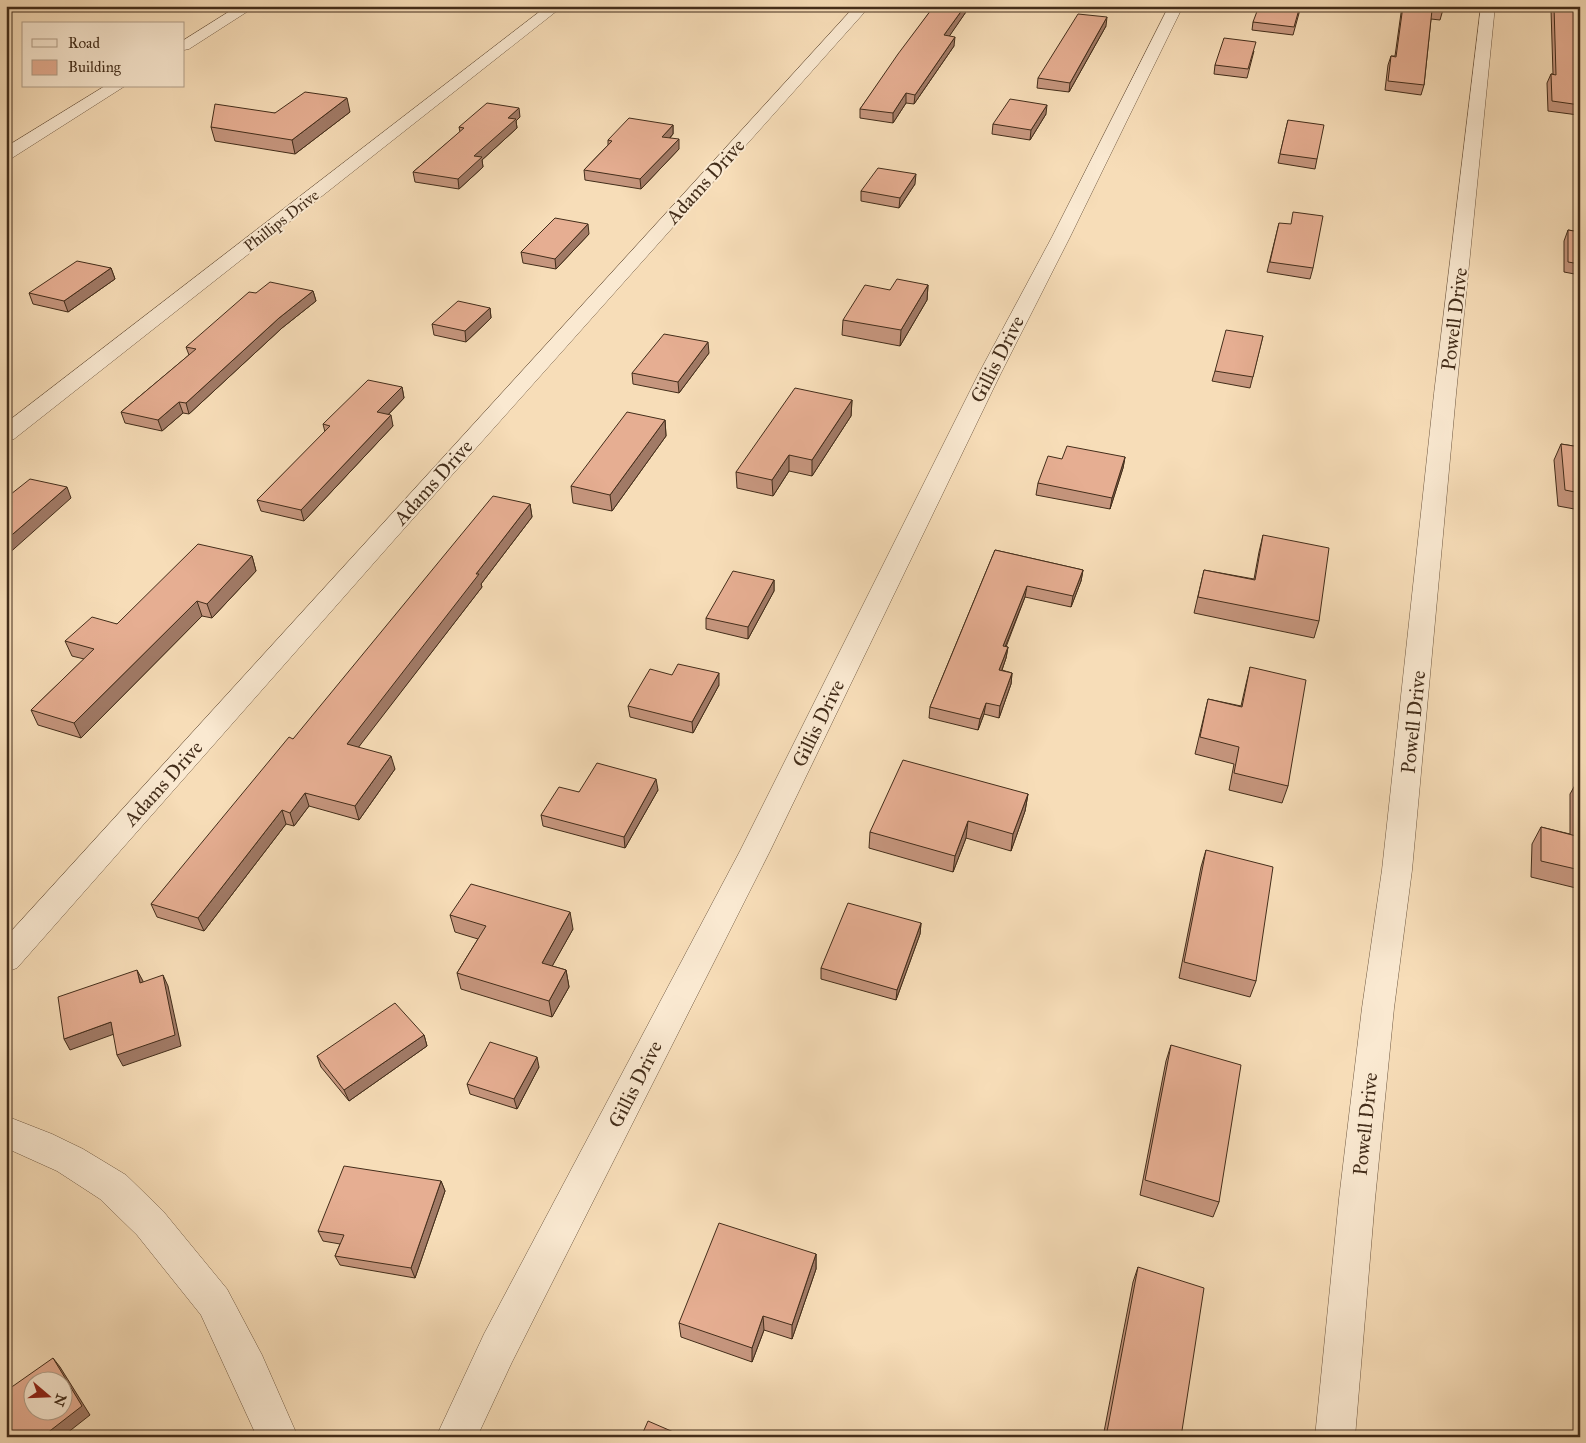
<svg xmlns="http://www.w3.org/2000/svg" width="1586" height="1443" font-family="'IM FELL Great Primer',serif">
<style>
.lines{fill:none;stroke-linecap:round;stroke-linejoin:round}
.street-casing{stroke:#705942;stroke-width:1}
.street{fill:#fae9d1;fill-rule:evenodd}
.wall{fill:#c6967e;stroke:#432d1a}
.shaded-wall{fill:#a17a66;stroke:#432d1a}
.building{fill:#e6ae92;stroke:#432d1a;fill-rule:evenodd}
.labels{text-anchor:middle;stroke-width:4;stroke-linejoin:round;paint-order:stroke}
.far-street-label{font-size:16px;fill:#432d1a;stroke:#fae9d1}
.street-label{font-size:20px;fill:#432d1a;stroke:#fae9d1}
</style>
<rect width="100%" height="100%" fill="#f7ddb8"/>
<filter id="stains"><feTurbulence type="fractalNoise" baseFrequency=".004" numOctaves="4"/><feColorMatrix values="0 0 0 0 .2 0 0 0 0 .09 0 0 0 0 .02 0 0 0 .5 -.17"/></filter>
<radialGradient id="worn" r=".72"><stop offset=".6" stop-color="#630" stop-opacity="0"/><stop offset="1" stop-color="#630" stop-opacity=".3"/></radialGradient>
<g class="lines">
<g class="street-casing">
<path id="street" d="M238,6H256L189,49L184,50V40Z
M547,6H563L14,439L6,441V423Z
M855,6H870L395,539L17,968L6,972V937Z
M1169,6H1183L1070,237L1000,375L770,851L512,1362L477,1437H436L484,1334L740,851L978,375L1052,237Z
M1481,6H1495L1456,394L1412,870L1394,1008L1375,1199L1355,1437H1315L1339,1199L1362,1008L1382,870L1434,394Z
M105,86H125L12,158L6,159V147Z
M6,1116L52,1134L83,1149L126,1175L163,1211L227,1289L262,1355L298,1437H257L201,1315L137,1235L100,1199L57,1171L6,1148Z"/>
</g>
<use href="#street" class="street"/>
</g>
<path class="wall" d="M6,6H32L24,10L6,8Z
M934,6H970L949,36L954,46L914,104L906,103L893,123L860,118V109Z
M1301,6L1293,35L1252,30L1253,22Z
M1402,6H1444L1440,20L1431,19L1424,85L1421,95L1385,90L1388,65L1391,56H1395Z
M1553,6H1580V111L1578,115L1548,111L1547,83L1551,74H1553L1551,10Z
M1106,26L1069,92L1037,88L1038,78Z
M1254,51L1247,78L1214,74L1215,65Z
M350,112L295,154L215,141L211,127L275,113Z
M1046,114L1030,140L992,134L993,124Z
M520,117L516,121L517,128L482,160L483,167L459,189L415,182L413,172L460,132L459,127Z
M1288,120L1317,159L1315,169L1278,163Z
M673,125V134L670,138L679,149L641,189L585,180L584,170L608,145V140Z
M915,184L899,208L861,201V191Z
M1279,223L1313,268L1310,279L1267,272Z
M1568,230L1580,232V275L1564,272V241Z
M589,234L556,269L523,263L521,252Z
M111,268L115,279L68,312L33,304L29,293Z
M928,285L927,300L900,346L842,335L843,320L890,290Z
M313,291L316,301L282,328L189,414L183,413L162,431L125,423L121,412L189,355L186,347L256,293Z
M490,308L491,318L466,342L434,335L432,324Z
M1263,336L1250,388L1212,381L1215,371Z
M709,353L679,393L633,384L632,373Z
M402,387L404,398L388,415L393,426L304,521L261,511L257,500L325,432L323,424Z
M852,400L851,416L812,476L789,471L773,496L737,488L736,472Z
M665,420L666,436L612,511L573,503L571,486Z
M1561,444L1580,447V510L1558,506L1554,460Z
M1125,457L1123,468L1110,509L1036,495L1038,483Z
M530,504L532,517L481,584L482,587L358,747L395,769L359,820L309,806L294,826L286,824L204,931L157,917L151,904L293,739Z
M1263,535L1319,621L1314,638L1194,613L1204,570L1254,579L1259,552Z
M995,550L1083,570L1081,581L1071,607L1025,597L1006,647H1008L1006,658L1002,670L1012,673L1011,684L999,718L984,714L978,730L929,718L930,707Z
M252,556L256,571L212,618L202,616L81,738L38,725L31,710L84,659L72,656L65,641L117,624Z
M774,580V591L748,639L706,629V618Z
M1250,667L1288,786L1282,803L1229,790L1234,764L1195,754L1208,699L1241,706L1246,684Z
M672,675L719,685L693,733L630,717L628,706Z
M1579,778H1580V889L1531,877L1532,844L1541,827L1570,834V794Z
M658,790L625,848L543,826L541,815L579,792Z
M1028,794L1025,811L1011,851L966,838L953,872L869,848L870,832Z
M1206,850L1256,981L1250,997L1179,978L1201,867Z
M450,915L573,929L552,966L566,970L569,987L552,1017L461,989L457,973L478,939L455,932Z
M921,923L920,934L896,1000L821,979V968Z
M424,1035L427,1046L349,1101L321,1067L317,1056Z
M1171,1045L1219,1202L1213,1217L1140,1195L1166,1061Z
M539,1067L517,1109L470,1094L467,1084Z
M1580,1074V1217L1578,1076Z
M441,1181L445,1191L415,1278L340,1265L335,1256L340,1244L323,1241L318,1231Z
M816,1254V1269L792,1339L764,1330L752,1362L681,1337L679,1323Z
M1138,1267L1181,1437H1103L1133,1282Z"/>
<path class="shaded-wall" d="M23,6H32L24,10Z
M965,6H970L944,44V35Z
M1107,17L1106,26L1069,92L1070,83Z
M955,37L954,46L914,104L915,95Z
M906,93V103L893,123V113Z
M347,98L350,112L295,154L292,140Z
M1047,105L1046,114L1030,140L1031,130Z
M519,108L520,117L516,121L517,128L482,160L483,167L459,189L458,179L474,156L508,118Z
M673,125V134L662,146V137Z
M679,139V149L641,189L640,179Z
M916,174L915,184L899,208L900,198Z
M588,224L589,234L556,269L555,259Z
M111,268L115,279L68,312L64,301Z
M928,285L927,300L900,346L901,330Z
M313,291L316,301L282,328L189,414L186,403L279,318Z
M490,308L491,318L466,342L465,331Z
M708,342L709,353L679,393L678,382Z
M402,387L404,398L380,423L377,412Z
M852,400L851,416L812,476V460Z
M179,402L183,413L162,431L158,420Z
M391,415L393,426L304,521L301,510Z
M665,420L666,436L612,511L610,495Z
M789,455V471L773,496L772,480Z
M1125,457L1123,468L1110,509L1112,498Z
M67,487L71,498L6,556V540Z
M530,504L532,517L481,584L482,587L351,757L347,744L476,574Z
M252,556L256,571L212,618L207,604Z
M1083,570L1081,581L1071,607L1073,596Z
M774,580V591L748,639V627Z
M1027,586L1025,597L1001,657L1003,646Z
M197,601L202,616L81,738L74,723Z
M1008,647L1006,658L998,681L999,670Z
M719,673V685L693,733L692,722Z
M1012,673L1011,684L999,718L1000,706Z
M986,703L984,714L978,730L980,719Z
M391,756L395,769L359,820L355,806Z
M656,779L658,790L625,848L624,837Z
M305,793L309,806L294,826L290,813Z
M1028,794L1025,811L1011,851L1013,834Z
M282,810L286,824L204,931L198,918Z
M968,821L966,838L953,872L955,856Z
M570,912L573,929L545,979L542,963Z
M921,923L920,934L896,1000L897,990Z
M137,970L143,981L145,994L140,983Z
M566,970L569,987L552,1017L549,1001Z
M163,975L168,986L181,1046L123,1066L117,1055Z
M111,1022L117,1033L70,1050L64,1039Z
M424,1035L427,1046L349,1101L344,1090Z
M537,1057L539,1067L517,1109L514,1099Z
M441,1181L445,1191L415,1278L411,1268Z
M816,1254V1269L792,1339V1325Z
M763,1316L764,1330L752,1362V1348Z
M53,1358L60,1367L90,1415L62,1437H42Z"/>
<path class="building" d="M934,6H965L944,35L955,37L915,95L906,93L893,113L860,109L898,54Z
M1259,6H1300L1294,27L1253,22Z
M1403,6H1444L1443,11L1432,10L1424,85L1388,81L1391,56L1396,57Z
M1554,6H1580V105L1552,101L1551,74L1556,75Z
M1078,14L1107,17L1070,83L1038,78Z
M1224,38L1256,42L1248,69L1215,65Z
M305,92L347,98L292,140L211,127L215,104L275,113Z
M1010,99L1047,105L1031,130L993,124Z
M487,103L519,108L508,118L516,119L474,156L482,157L458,179L413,172L464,128L459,127Z
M629,118L673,125L662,137L679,139L640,179L584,170L612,141L608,140Z
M1288,120L1324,125L1317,159L1280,154Z
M878,168L916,174L900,198L861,191Z
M1293,212L1323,216L1313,268L1270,262L1279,223L1291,224Z
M555,218L588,224L555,259L521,252Z
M1568,230L1580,232V264L1568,262Z
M77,261L111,268L64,301L29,293Z
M897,279L928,285L901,330L843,320L865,285L890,290Z
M270,282L313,291L279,318L186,403L179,402L158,420L121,412L196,349L186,347L249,292L256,293Z
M458,301L490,308L465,331L432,324Z
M1226,330L1263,336L1253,377L1215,371Z
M664,334L708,342L678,382L632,373Z
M368,380L402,387L377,412L391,415L301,510L257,500L330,426L323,424Z
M795,388L852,400L812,460L789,455L772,480L736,472Z
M627,412L665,420L610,495L571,486Z
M1561,444L1580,447V493L1565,490Z
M1067,446L1125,457L1112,498L1038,483L1048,456L1062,459Z
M30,479L67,487L6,540V498Z
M493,496L530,504L476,574H479L347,744L391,756L355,806L305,793L290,813L282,810L198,918L151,904L289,737L293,739Z
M1263,535L1329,548L1319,621L1198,597L1204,570L1255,580Z
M198,544L252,556L207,604L197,601L74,723L31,710L94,649L65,641L92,617L117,624Z
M995,550L1083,570L1073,596L1027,586L1003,646L1008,647L999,670L1012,673L1000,706L986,703L980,719L930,707Z
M733,571L774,580L748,627L706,618Z
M678,664L719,673L692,722L628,706L650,669L672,675Z
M1250,667L1306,680L1288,786L1234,773L1239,747L1200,737L1208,699L1242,707Z
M903,760L1028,794L1013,834L968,821L955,856L870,832Z
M597,763L656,779L624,837L541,815L559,787L579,792Z
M1579,778H1580V870L1541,861V827L1580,837Z
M1206,850L1273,867L1256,981L1184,962Z
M471,884L570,912L542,963L566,970L549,1001L457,973L486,926L450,915Z
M848,903L921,923L897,990L821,968Z
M137,970L140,983L163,975L175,1035L117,1055L111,1022L64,1039L58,997Z
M395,1003L424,1035L344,1090L317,1056Z
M490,1042L537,1057L514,1099L467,1084Z
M1171,1045L1241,1065L1219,1202L1145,1180Z
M344,1166L441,1181L411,1268L335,1256L344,1235L318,1231Z
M719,1223L816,1254L792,1325L763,1316L752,1348L679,1323Z
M1138,1267L1204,1288L1181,1437H1106Z
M53,1358L82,1406L42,1437H6V1391ZM32,1380H62V1410H32Z
M648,1421L685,1437H641Z"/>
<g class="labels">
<g class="far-street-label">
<text transform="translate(281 220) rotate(-38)" y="6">Phillips Drive</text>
</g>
<g class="street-label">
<text transform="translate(705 181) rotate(-48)" y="7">Adams Drive</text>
<text transform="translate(1454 319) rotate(-83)" y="7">Powell Drive</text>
<text transform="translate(997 359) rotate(-63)" y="7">Gillis Drive</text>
<text transform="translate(433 482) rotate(-48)" y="7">Adams Drive</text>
<text transform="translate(1413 722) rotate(-84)" y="7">Powell Drive</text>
<text transform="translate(818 723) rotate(-64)" y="7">Gillis Drive</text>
<text transform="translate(163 783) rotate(-48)" y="7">Adams Drive</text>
<text transform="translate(635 1084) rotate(-63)" y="7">Gillis Drive</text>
<text transform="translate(1365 1124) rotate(-84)" y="7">Powell Drive</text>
</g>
</g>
<rect width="1586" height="1443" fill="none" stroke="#f7ddb8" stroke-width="25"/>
<rect x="8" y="8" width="1571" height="1428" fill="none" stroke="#432d1a" stroke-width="2.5"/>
<rect x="12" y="12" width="1561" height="1418" fill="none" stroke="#432d1a"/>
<rect x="22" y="22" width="162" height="65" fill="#fae9d1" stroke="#b19e88"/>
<rect x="32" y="39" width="25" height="8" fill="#fae9d1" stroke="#b19e88"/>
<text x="68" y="48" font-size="15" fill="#432d1a">Road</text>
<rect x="32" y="60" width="25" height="15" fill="#e6ae92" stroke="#b19e88"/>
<text x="68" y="72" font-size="15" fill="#432d1a">Building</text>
<g transform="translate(48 1396) rotate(109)"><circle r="24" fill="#fae9d1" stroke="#b19e88"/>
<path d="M0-4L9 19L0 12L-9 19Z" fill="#8f2418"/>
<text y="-8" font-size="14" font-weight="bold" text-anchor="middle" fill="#432d1a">N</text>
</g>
<rect width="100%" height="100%" filter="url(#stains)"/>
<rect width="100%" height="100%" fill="url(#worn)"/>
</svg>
